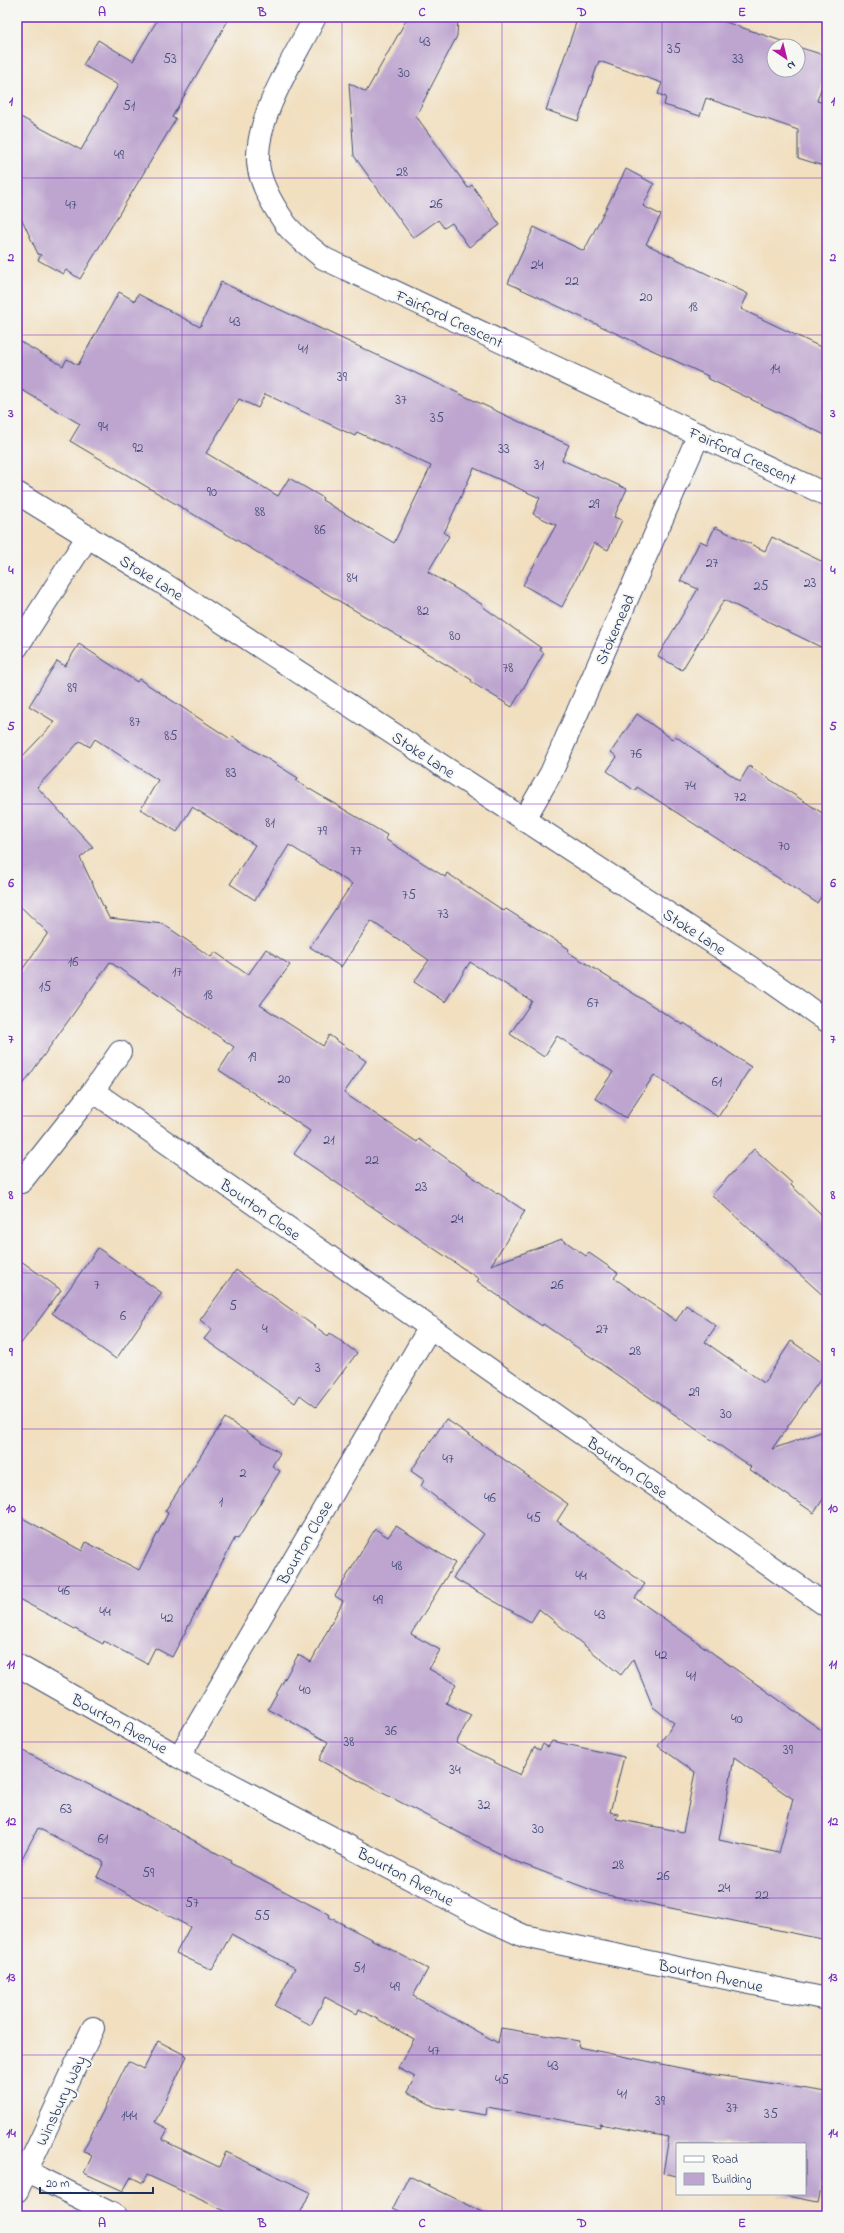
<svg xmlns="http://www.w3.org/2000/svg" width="844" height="2233" font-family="'Indie Flower',sans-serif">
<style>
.building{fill:#bda5cf;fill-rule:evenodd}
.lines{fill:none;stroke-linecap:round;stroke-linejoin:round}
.minor-casing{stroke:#3b496d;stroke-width:24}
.minor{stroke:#fff;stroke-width:22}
.grid{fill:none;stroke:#7b2cbf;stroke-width:1;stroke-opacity:0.55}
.labels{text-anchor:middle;stroke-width:4;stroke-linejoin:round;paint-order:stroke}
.number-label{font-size:14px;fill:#444c7a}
.street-label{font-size:16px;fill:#1b2f5e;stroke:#f6f6f2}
.neatline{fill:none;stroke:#7b2cbf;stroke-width:1.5}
.grid-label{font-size:13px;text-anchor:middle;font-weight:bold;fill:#7b2cbf}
</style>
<rect width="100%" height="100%" fill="#f6f6f2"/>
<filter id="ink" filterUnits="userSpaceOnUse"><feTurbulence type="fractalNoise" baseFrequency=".025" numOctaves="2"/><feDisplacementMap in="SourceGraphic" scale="8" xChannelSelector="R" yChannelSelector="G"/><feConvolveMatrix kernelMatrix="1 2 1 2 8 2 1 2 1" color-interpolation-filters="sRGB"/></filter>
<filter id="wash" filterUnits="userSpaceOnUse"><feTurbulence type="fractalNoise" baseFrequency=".012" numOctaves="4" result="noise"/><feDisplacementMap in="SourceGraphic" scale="16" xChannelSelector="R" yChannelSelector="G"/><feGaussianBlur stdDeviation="0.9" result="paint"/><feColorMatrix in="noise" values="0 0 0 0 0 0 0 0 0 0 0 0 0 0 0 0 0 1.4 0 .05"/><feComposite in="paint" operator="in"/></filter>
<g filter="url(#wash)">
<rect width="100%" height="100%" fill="#f1dfc0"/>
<g id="blocks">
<path class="building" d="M159,17H230L172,117L176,119L80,279L66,270L63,274L38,260L41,255L38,254L17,209V115L81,150L118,85L83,65L98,40L133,61Z
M408,17H458L457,36L416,116L468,188L472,185L500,225L469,247L452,223L444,228L438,220L413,238L354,156L349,83L366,92Z
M578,17H711L796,46H774V70H798V47L827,56V71L817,101L827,104V167L798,158V130L706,98L700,116L664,105L666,97L658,94L662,83L599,61L578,121L546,110Z
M626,169L654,184L643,206L661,215L646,244L748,294L741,309L827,350V436L707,378L708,376L508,283L534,227L584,251Z
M221,282L569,445L562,460L627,489L614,517L622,520L608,550L594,543L562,607L523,585L556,525L533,514L540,498L474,468L444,533L449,536L428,572L483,605L482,606L541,648L540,650L544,653L512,707L471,682L472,680L70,441L80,424L17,387V340L63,366L67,359L78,365L119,292L135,301L138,294L200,327ZM265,394L355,436L357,432L431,466L394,543L322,500L323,498L320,496L289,478L278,496L206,453L239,399L258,408Z
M715,527L765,551L772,537L827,564V650L724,600L682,670L658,656L698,589L680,581L700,541L707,544Z
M79,644L137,682L139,679L229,738L231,736L298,778L296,781L387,835L385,839L445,877L447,873L504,911L506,909L569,949L568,952L683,1025L684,1023L751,1067L718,1117L654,1075L626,1118L595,1098L613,1072L557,1036L544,1057L510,1034L532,1001L470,962L445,1002L414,982L429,960L371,921L341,967L310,947L352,884L289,845L255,900L230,884L255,845L192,807L177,832L141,809L158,780L95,739L90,747L80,741L37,787L93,847L80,858L109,918L163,924L211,957L215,952L248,975L266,949L290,965L260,1005L323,1046L329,1035L366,1061L344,1093L417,1142L419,1139L497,1194L498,1193L525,1211L491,1265L562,1239L586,1256L589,1253L618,1273L614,1278L676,1321L686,1305L716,1326L705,1342L764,1383L791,1341L827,1366V1370L772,1449L827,1430V1493L814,1513L749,1469L751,1467L693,1427L543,1324L542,1326L477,1281L479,1279L294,1154L310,1131L219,1070L234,1047L110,962L17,1093V977L48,933L17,903V762L55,722L29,706L57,661L65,666Z
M637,714L672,739L675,736L740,781L749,766L827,816V887L817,903L637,787L635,791L607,771L617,757L611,752Z
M754,1149L792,1183L791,1185L821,1214L823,1222L827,1225V1299L712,1195Z
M98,1248L162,1293L116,1359L52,1313Z
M17,1258L61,1290L17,1349Z
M236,1270L328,1336L330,1333L357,1353L316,1407L300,1395L295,1403L204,1339L212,1329L200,1320Z
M225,1418L280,1453L272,1466L280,1471L238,1539L235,1538L172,1657L155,1648L147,1664L104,1641L103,1644L17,1598V1515L82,1551L86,1542L139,1570L168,1513L165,1511Z
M446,1419L568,1504L557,1521L645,1584L635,1598L827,1734V1940L602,1894L512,1860L319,1760L328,1742L268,1709L298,1655L311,1662L343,1601L335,1596L375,1529L388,1537L396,1526L455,1563L411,1634L440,1650L429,1669L456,1684L446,1703L471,1715L456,1743L520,1775L534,1747L540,1750L543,1744L548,1747L552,1741L624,1757L610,1812L618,1814L616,1819L683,1832L695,1772L658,1746L674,1723L653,1707L633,1659L621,1675L539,1609L531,1622L453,1578L484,1534L421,1486L424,1480L411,1471ZM734,1758L793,1799L779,1853L719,1840Z
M17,1748L131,1806L231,1861L230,1863L330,1915L329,1917L428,1969L413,1996L498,2043L501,2028L579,2041L578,2047L710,2074L827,2092V2159L818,2202L777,2194H805V2144H677V2176L663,2173L669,2137L600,2124V2127L487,2107L486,2115L435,2107L407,2092L415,2077L398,2068L414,2039L359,2009L357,2014L325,1997L311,2025L275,2006L295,1968L231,1934L212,1970L176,1953L190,1927L97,1877L104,1862L38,1828L17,1868Z
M158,2041L187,2056L155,2122L168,2129L162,2140L219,2167L226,2152L310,2192L299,2216H236L147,2175L143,2183L131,2177L123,2191L84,2173L92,2156L83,2151L128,2061L144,2069Z
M409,2176L491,2216H410L393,2208Z"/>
</g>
</g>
<g filter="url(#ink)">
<use href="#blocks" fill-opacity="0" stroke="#3b496d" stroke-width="1"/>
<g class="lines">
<g class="minor-casing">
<path id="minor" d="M315,17C294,59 256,115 258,162C259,182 274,207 285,223C294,236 311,247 323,258L827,495
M17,493L161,582L750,967L827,1021
M17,647L88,536
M524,820L551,773L699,434
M93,1091L827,1606
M21,1182L93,1091L120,1052
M17,1665L179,1757L485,1918L524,1936L827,1999
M179,1757L430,1327
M26,2171L116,2216
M17,2191L93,2028"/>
</g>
<use href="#minor" class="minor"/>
</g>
</g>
<path class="grid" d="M182,17V2216M342,17V2216M502,17V2216M662,17V2216M17,178H827M17,335H827M17,491H827M17,647H827M17,804H827M17,960H827M17,1116H827M17,1273H827M17,1429H827M17,1586H827M17,1742H827M17,1898H827M17,2055H827"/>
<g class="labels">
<g class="number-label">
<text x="425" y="46">43</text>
<text x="674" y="53">35</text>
<text x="170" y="63">53</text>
<text x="738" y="63">33</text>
<text x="404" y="77">30</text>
<text x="129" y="110">51</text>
<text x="119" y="159">49</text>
<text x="402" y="176">28</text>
<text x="436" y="208">26</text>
<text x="71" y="209">47</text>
<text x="537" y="269">24</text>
<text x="572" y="285">22</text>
<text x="646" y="301">20</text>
<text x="693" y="311">18</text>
<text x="235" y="326">43</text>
<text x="303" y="353">41</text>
<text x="775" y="373">14</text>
<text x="342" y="381">39</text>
<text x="401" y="404">37</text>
<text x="437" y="422">35</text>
<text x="103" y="431">94</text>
<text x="138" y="452">92</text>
<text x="504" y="453">33</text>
<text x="539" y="469">31</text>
<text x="212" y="496">90</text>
<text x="594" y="508">29</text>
<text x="260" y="516">88</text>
<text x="320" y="534">86</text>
<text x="712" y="567">27</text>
<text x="352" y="582">84</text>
<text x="810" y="587">23</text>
<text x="761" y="590">25</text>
<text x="423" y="615">82</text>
<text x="455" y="640">80</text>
<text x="508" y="672">78</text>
<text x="72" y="692">89</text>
<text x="135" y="726">87</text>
<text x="171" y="740">85</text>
<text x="636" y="758">76</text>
<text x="231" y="777">83</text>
<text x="690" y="790">74</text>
<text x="740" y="801">72</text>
<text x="270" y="827">81</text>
<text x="322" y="835">79</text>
<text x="784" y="850">70</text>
<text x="356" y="855">77</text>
<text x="409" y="899">75</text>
<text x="443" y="918">73</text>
<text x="73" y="966">16</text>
<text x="177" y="976">17</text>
<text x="45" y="991">15</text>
<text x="208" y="999">18</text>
<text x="593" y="1007">67</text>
<text x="252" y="1061">19</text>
<text x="284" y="1083">20</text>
<text x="717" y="1086">61</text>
<text x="329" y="1144">21</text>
<text x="372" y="1164">22</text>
<text x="421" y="1191">23</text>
<text x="457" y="1223">24</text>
<text x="97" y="1289">7</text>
<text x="557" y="1289">26</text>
<text x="233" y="1310">5</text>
<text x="123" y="1320">6</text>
<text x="265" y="1333">4</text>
<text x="602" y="1333">27</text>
<text x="635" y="1355">28</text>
<text x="318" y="1372">3</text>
<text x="694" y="1396">29</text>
<text x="726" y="1418">30</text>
<text x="448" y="1463">47</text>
<text x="243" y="1477">2</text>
<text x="490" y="1502">46</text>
<text x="221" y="1506">1</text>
<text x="534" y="1522">45</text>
<text x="397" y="1570">48</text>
<text x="581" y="1580">44</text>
<text x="64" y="1595">46</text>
<text x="378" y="1604">49</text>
<text x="105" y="1616">44</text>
<text x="600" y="1619">43</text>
<text x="167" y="1622">42</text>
<text x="661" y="1659">42</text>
<text x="691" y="1680">41</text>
<text x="305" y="1694">40</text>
<text x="737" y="1723">40</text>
<text x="391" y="1735">36</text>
<text x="349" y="1746">38</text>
<text x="788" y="1754">39</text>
<text x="455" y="1774">34</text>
<text x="484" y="1809">32</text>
<text x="66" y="1813">63</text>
<text x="538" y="1833">30</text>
<text x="103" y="1843">61</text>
<text x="618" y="1869">28</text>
<text x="148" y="1877">59</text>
<text x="663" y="1880">26</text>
<text x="724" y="1892">24</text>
<text x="762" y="1899">22</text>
<text x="192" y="1907">57</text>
<text x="262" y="1920">55</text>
<text x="359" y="1972">51</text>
<text x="395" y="1991">49</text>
<text x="434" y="2055">47</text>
<text x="553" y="2070">43</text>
<text x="502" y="2084">45</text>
<text x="622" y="2098">41</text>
<text x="660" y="2105">39</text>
<text x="732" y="2112">37</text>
<text x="771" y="2118">35</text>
<text x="129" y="2120">144</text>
</g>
<g class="street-label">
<text transform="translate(450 318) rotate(25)" y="6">Fairford Crescent</text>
<text transform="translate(743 455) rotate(25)" y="6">Fairford Crescent</text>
<text transform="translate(152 577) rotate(32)" y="6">Stoke Lane</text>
<text transform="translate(614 629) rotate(-66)" y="6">Stokemead</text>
<text transform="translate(424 754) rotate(33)" y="6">Stoke Lane</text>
<text transform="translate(695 931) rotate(33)" y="6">Stoke Lane</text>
<text transform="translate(261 1209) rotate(35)" y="6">Bourton Close</text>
<text transform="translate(628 1467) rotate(35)" y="6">Bourton Close</text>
<text transform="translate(304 1542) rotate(-60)" y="6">Bourton Close</text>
<text transform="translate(120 1723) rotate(29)" y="6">Bourton Avenue</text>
<text transform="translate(406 1876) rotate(28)" y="6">Bourton Avenue</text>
<text transform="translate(711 1975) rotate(12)" y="6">Bourton Avenue</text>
<text transform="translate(60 2100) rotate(-65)" y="6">Winsbury Way</text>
</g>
</g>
<rect width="844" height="2233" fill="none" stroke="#f6f6f2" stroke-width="44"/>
<rect x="676" y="2143" width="130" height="52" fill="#f6f6f2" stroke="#9ea6b7"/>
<rect x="684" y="2156" width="20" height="6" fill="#ffffff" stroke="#9ea6b7"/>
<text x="712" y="2163" font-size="12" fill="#1b2f5e">Road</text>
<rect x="684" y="2173" width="20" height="12" fill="#bda5cf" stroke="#9ea6b7"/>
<text x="712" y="2183" font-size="12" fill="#1b2f5e">Building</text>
<g transform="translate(786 58) rotate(145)"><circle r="19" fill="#f6f6f2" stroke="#9ea6b7"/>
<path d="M0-3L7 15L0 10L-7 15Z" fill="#b5179e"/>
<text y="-6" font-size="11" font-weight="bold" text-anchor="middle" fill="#1b2f5e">N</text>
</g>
<path d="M40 2187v6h113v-6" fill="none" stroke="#1b2f5e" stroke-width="2"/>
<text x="46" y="2187" font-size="12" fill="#1b2f5e" stroke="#f6f6f2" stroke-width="3" paint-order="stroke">20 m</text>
<rect x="22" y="22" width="800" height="2189" class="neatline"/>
<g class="grid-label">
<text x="102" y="16">A</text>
<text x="262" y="16">B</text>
<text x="422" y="16">C</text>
<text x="582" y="16">D</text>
<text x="742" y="16">E</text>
<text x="11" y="105">1</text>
<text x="833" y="105">1</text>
<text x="11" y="261">2</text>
<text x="833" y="261">2</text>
<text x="11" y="417">3</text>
<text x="833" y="417">3</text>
<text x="11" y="574">4</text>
<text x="833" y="574">4</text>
<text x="11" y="730">5</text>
<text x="833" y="730">5</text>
<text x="11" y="887">6</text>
<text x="833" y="887">6</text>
<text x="11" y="1043">7</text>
<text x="833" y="1043">7</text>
<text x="11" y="1199">8</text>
<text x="833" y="1199">8</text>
<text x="11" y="1356">9</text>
<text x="833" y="1356">9</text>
<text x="11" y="1512">10</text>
<text x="833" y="1512">10</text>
<text x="11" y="1668">11</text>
<text x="833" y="1668">11</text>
<text x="11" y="1825">12</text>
<text x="833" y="1825">12</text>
<text x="11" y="1981">13</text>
<text x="833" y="1981">13</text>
<text x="11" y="2137">14</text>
<text x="833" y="2137">14</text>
<text x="102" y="2227">A</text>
<text x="262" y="2227">B</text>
<text x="422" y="2227">C</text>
<text x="582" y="2227">D</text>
<text x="742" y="2227">E</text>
</g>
</svg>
